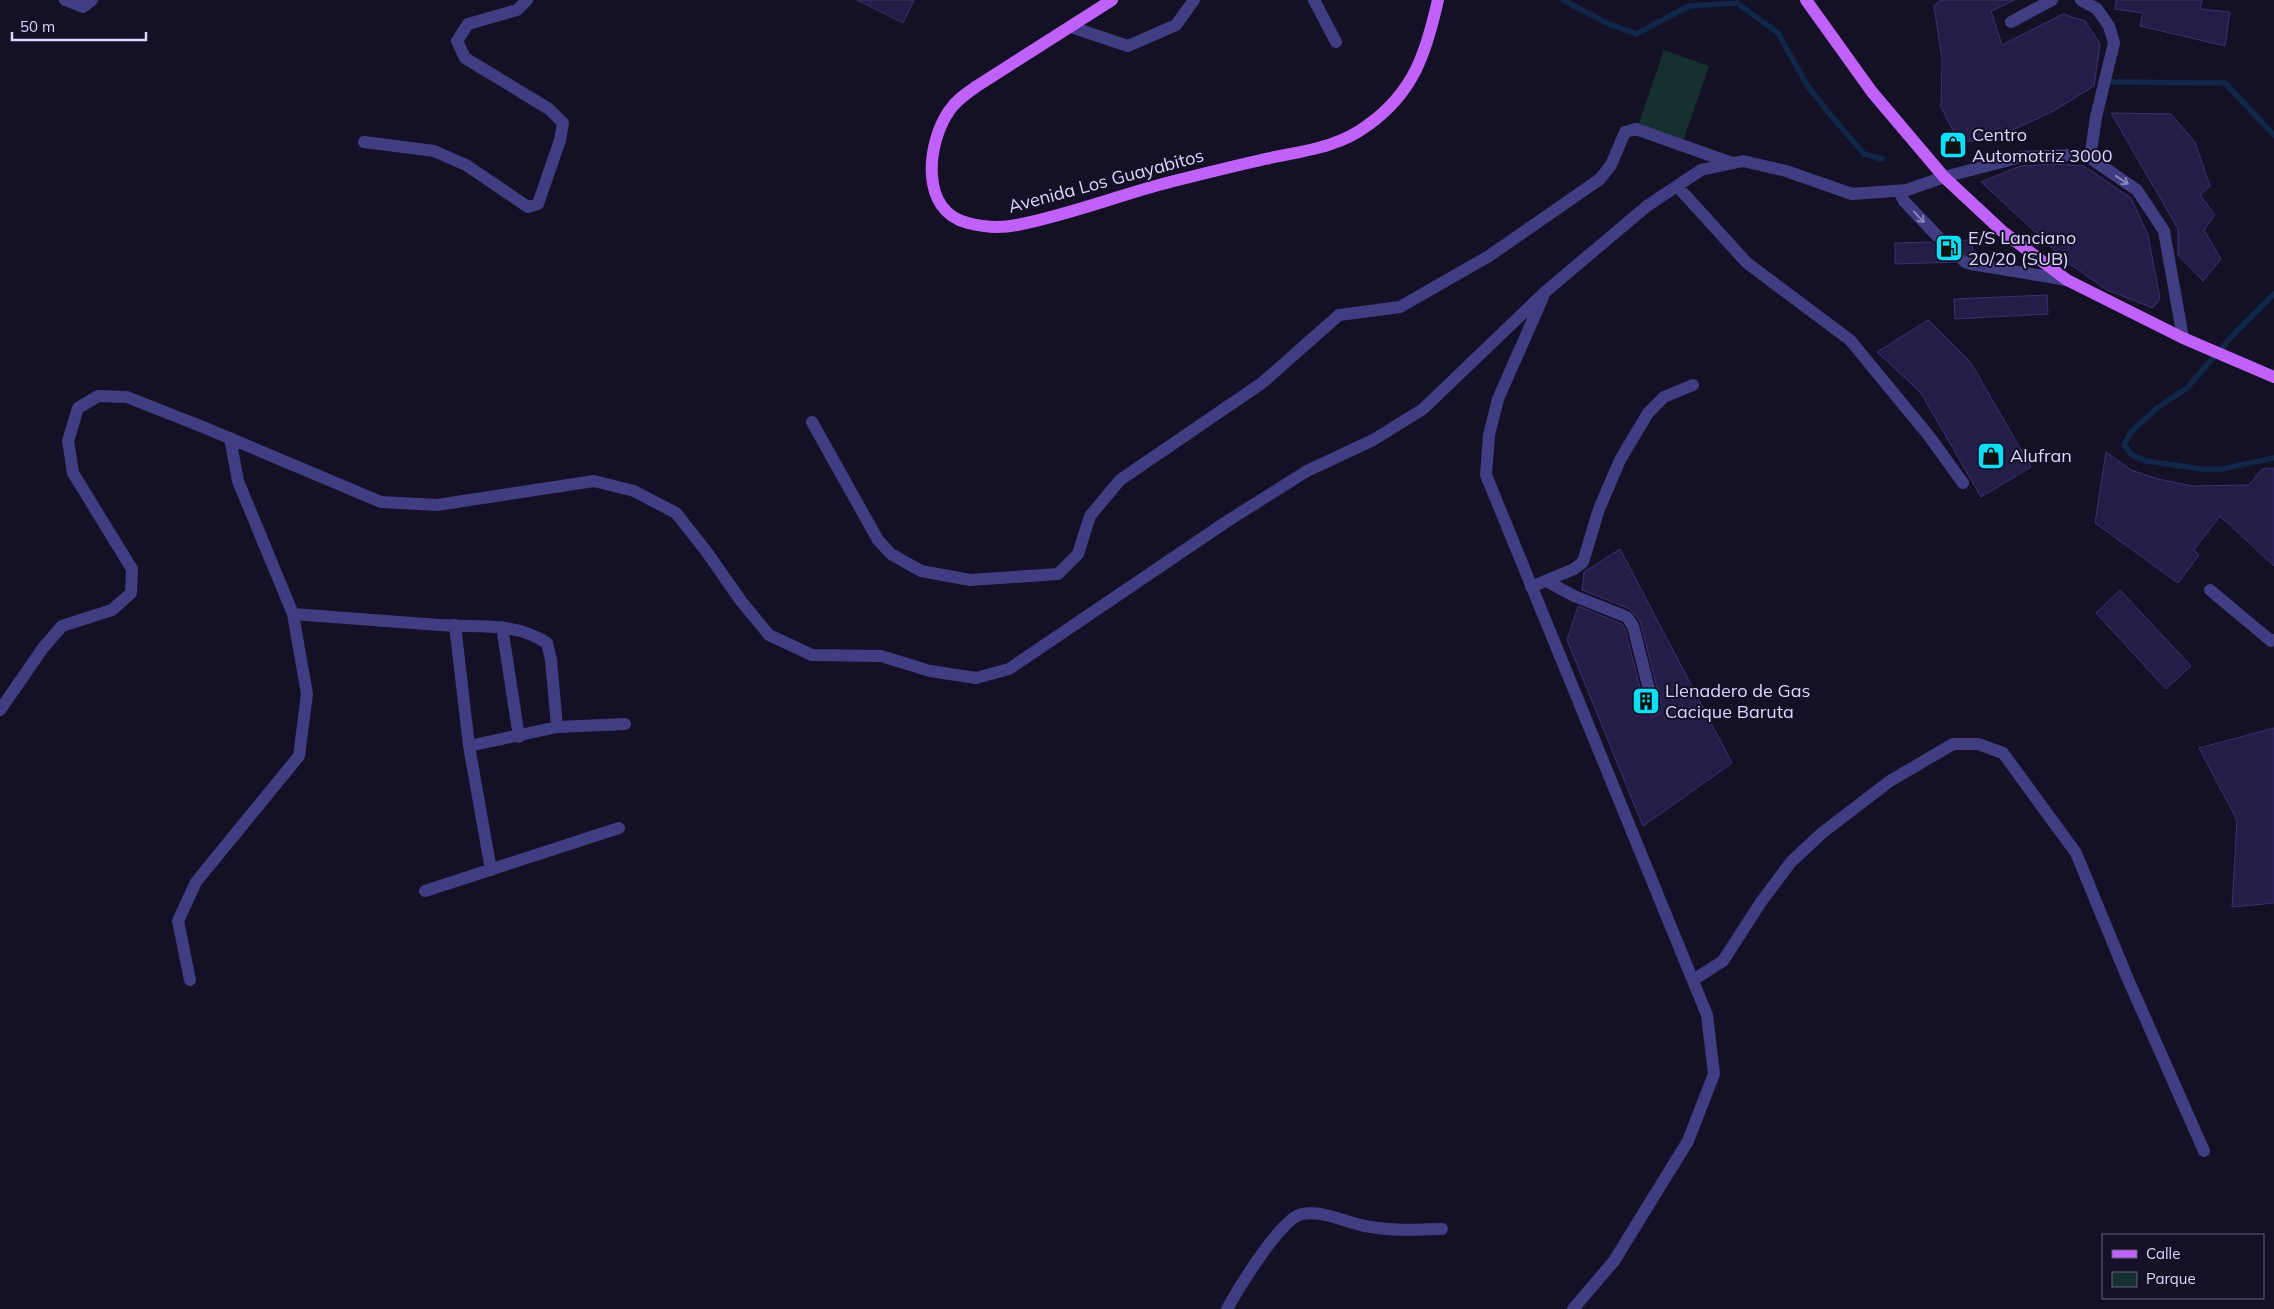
<svg xmlns="http://www.w3.org/2000/svg" width="2274" height="1309" font-family="Mulish,sans-serif">
<style>
.park{fill:#14302f}
.lines{fill:none;stroke-linecap:round;stroke-linejoin:round}
.stream{stroke:#10274a;stroke-width:5.5}
.building{fill:#251d47;stroke:#3d3072}
.minor-tunnel{stroke:#322e46;stroke-width:12;stroke-dasharray:12 6;stroke-linecap:butt}
.minor{stroke:#403d83;stroke-width:12}
.major{stroke:#c062f9;stroke-width:12}
.oneway{stroke:#8682ba}
.labels{text-anchor:middle;stroke-width:4;stroke-linejoin:round;paint-order:stroke}
.poi-label{font-size:18px;fill:#dbd7fe;stroke:#141026;text-anchor:start}
.street-label{font-size:18px;fill:#dbd7fe;stroke:#141026}
</style>
<rect width="100%" height="100%" fill="#141026"/>
<path class="park" d="M1664,50L1709,66L1682,144L1637,129Z"/>
<g class="lines">
<path class="stream" d="M1563,0L1607,23L1636,34L1689,6L1737,3L1778,33L1807,85L1824,107L1864,154L1882,159
M2111,82L2225,83L2274,135
M2274,294L2234,334L2187,388L2157,408L2131,432L2124,445L2132,455L2146,461L2201,469H2221L2274,458"/>
</g>
<path class="building" d="M857,0H914L903,23Z
M1941,0H2015L1991,11L2002,45L2063,14L2085,21L2100,44L2094,86L2052,112L2006,133L2003,139L1959,142L1941,107L1942,59L1934,6Z
M2116,0H2202L2200,9L2230,12L2225,46L2140,26L2143,13L2115,9Z
M2111,113L2171,114L2195,142L2210,186L2200,195L2215,215L2204,230L2221,259L2203,281L2178,255V229Z
M2058,164L2084,166L2131,198L2148,235L2160,298L2153,308L2107,290L2070,264L1981,182L2020,166Z
M1972,240L1973,256L1963,254L1959,256L1957,262L1895,264V243L1931,242L1939,249H1943L1948,247L1950,241Z
M2047,295L2048,314L1955,319L1954,299Z
M1928,320L1971,363L2031,467L1981,497L1921,393L1877,352Z
M2106,452L2131,470L2158,479L2192,486L2249,485L2262,469L2274,468V566L2220,516L2194,550L2199,555L2178,583L2095,523Z
M1620,549L1732,763L1643,826L1567,640L1578,606L1622,624L1625,629L1646,711L1652,717L1660,714L1662,707L1640,621L1630,609L1582,590L1584,572Z
M2120,590L2191,666L2166,689L2096,613Z
M2274,728V903L2232,907L2237,820L2199,748Z"/>
<g class="lines">
<path class="minor-tunnel" d="M1942,241L1965,262"/>
<path class="minor" d="M65,0L83,7L92,0
M1314,0L1336,42
M2081,0L2097,9L2109,26L2114,43L2096,117L2090,158
M2011,22L2052,0
M1071,27L1128,46L1176,25L1194,0
M364,142L434,151L466,165L528,207L538,204L560,140L563,123L549,109L465,58L457,41L468,24L517,10L527,0
M1677,186L1747,263L1850,340L1929,436L1963,483
M1899,191L1904,201L1942,241
M1965,262L1971,264L2067,280
M1543,297L1498,399L1489,435L1486,475L1707,1015L1714,1074L1688,1141L1614,1261L1573,1309
M812,422L878,540L891,554L921,571L970,580L1058,574L1078,554L1090,516L1120,480L1262,383L1339,315L1400,307L1489,256L1600,179L1611,165L1625,132L1636,129L1732,163
M1548,582L1574,596L1627,617L1633,626L1654,709
M1531,587L1574,569L1583,562L1599,509L1620,460L1648,413L1664,397L1693,385
M2210,590L2271,641L2274,640
M293,614C342,618 390,621 439,625C477,628 513,621 547,643L551,660L557,727L625,724
M455,625L469,746L557,727
M502,627L519,737
M0,710L43,648L62,626L112,610L131,593L132,569L73,473L68,441L78,408L98,396L127,397L203,427L381,502L437,505L594,481L634,491L676,513L706,551L741,601L769,635L812,655L881,656L930,671L976,678L1009,669L1229,520L1307,471L1373,440L1423,409L1545,292L1647,206L1701,170L1743,161L1786,171L1852,194L1907,190L1944,177L2021,157L2077,155L2090,158L2137,190L2164,231L2183,338
M469,746L491,870
M425,891L619,828
M190,980L178,921L196,882L299,756L307,694L293,614L238,481L230,438
M1693,980L1723,961L1761,902L1791,862L1822,833L1890,781L1953,744H1978L2003,753L2076,853L2127,977L2204,1151
M1227,1309C1238,1289 1281,1218 1302,1214C1323,1210 1345,1222 1365,1226C1391,1231 1415,1230 1442,1229"/>
<path class="major" d="M1112,0L977,86C967,93 956,100 949,111C927,143 919,211 968,223C983,227 1002,228 1017,225C1069,215 1119,195 1170,182C1202,174 1234,166 1265,159C1302,151 1338,148 1368,125C1414,92 1426,53 1438,0
M1806,0L1872,92L1944,177L2002,231L2067,280L2183,338L2274,377"/>
</g>
<defs><path id="oneway-shaft" d="M-6 0H5M1.5-3L5.5 0L1.5 3" fill="none" stroke-width="1.6" stroke-linecap="round" stroke-linejoin="round" transform="scale(1.25)"/></defs>
<g class="oneway">
<use href="#oneway-shaft" transform="translate(2122 180) rotate(34)"/>
<use href="#oneway-shaft" transform="translate(1919 217) rotate(47)"/>
</g>
<defs>
<g id="shop-square" transform="scale(1.4375)"><rect x="-9" y="-9" width="18" height="18" rx="4" fill="#0bdff6" stroke="#141026"/><path d="M-5-2.5h2.3a2.7 3.5 0 0 1 5.4 0H5L5.5 6h-11ZM-1.5-2.5h3a1.5 2.3 0 0 0-3 0Z" fill="#111"/></g>
<g id="fuel-square" transform="scale(1.4375)"><rect x="-9" y="-9" width="18" height="18" rx="4" fill="#0bdff6" stroke="#141026"/><path d="M-5.5-6h7V0h2V4h1.3V-2.5L3-4.5l.8-.8L6-3V5H2.5V1h-1V6h-7ZM-4.2-4.7v3.2H.2V-4.7Z" fill="#111"/></g>
<g id="building-square" transform="scale(1.4375)"><rect x="-9" y="-9" width="18" height="18" rx="4" fill="#0bdff6" stroke="#141026"/><path d="M-4-6H4V6H1V3H-1V6H-4ZM-2.5-4.3h1.7v1.8h-1.7ZM.8-4.3h1.7v1.8H.8ZM-2.5-1h1.7V.8h-1.7ZM.8-1h1.7V.8H.8Z" fill="#111"/></g>
</defs>
<g fill-rule="evenodd">
<use href="#shop-square" x="1953" y="145"/>
<use href="#fuel-square" x="1949" y="248"/>
<use href="#shop-square" x="1991" y="456"/>
<use href="#building-square" x="1646" y="701"/>
</g>
<g class="labels">
<g class="poi-label">
<text x="1972" y="141">Centro<tspan x="1972" dy="21">Automotriz 3000</tspan></text>
<text x="1968" y="244">E/S Lanciano<tspan x="1968" dy="21">20/20 (SUB)</tspan></text>
<text x="2010" y="462">Alufran</text>
<text x="1665" y="697">Llenadero de Gas<tspan x="1665" dy="21">Cacique Baruta</tspan></text>
</g>
<g class="street-label">
<text transform="translate(1106 181) rotate(-15)" y="6">Avenida Los Guayabitos</text>
</g>
</g>
<rect x="2102" y="1234" width="162" height="65" fill="#141026" stroke="#64607c"/>
<rect x="2112" y="1250" width="25" height="8" fill="#c062f9" stroke="#64607c"/>
<text x="2146" y="1259" font-size="15" fill="#dbd7fe">Calle</text>
<rect x="2112" y="1272" width="25" height="15" fill="#14302f" stroke="#64607c"/>
<text x="2146" y="1284" font-size="15" fill="#dbd7fe">Parque</text>
<path d="M12 32v8h134v-8" fill="none" stroke="#dbd7fe" stroke-width="2.5"/>
<text x="20" y="32" font-size="15" fill="#dbd7fe" stroke="#141026" stroke-width="4" paint-order="stroke">50 m</text>
</svg>
